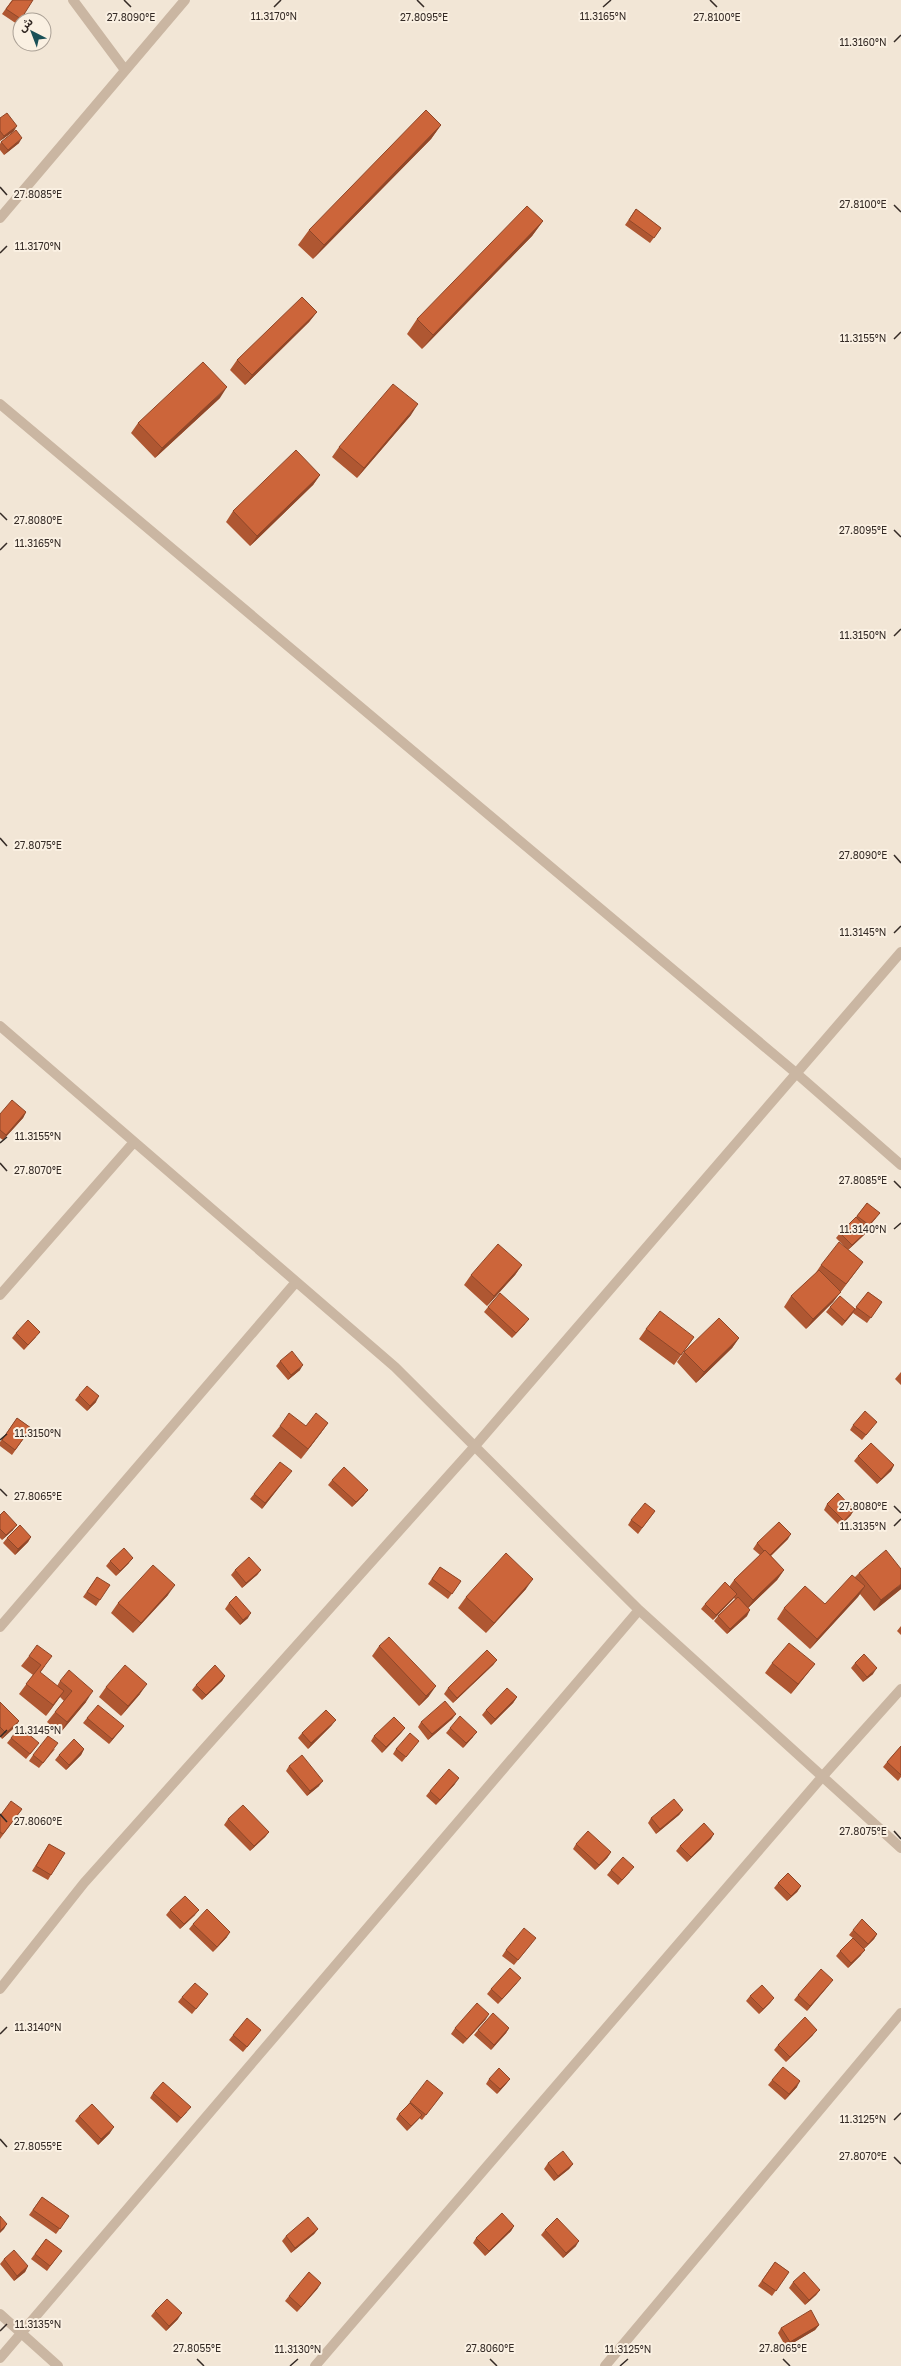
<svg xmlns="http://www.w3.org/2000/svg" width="901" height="2366" font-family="'Golos Text','Noto Sans Arabic',sans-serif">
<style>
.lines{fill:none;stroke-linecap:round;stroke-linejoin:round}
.minor{stroke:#cab6a2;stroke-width:10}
.wall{fill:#af5732}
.shaded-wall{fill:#8f4729}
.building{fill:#cc653a;stroke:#8f4729}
.ticks{fill:none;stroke:#342a25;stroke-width:1.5}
.ticks-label{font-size:10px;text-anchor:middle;fill:#342a25;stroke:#faf0e2;stroke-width:4;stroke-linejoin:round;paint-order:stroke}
</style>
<rect width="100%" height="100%" fill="#f2e6d6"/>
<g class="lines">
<path class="minor" d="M73,0L125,70
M0,218L185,0
M0,404L796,1073L901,1165
M0,1026L395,1367L639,1610L901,1848
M0,1295L134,1142
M0,1627L296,1282
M0,1989L84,1883L475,1446L901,952
M0,2314L58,2366
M0,2358L639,1610
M315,2366L822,1777L901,1689
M605,2366L901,2013"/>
</g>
<path class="wall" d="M12,0L21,19L17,24L2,14Z
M0,118L14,131L0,141Z
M441,125L431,139L313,259L298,245L309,230Z
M1,142L19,143L4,155L0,150V144Z
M636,209L661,228L650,243L625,225Z
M543,221L532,236L422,349L407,334L417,319Z
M317,312L309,322L245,385L230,370L237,360Z
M220,398L155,458L131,433L138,423Z
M411,415L357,478L332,457L339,447Z
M320,475L313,485L250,546L226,522L233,511Z
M26,1112L23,1118L3,1140L0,1138V1114Z
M867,1203L876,1218L867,1229L868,1230L864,1235L848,1250L863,1262L833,1302L806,1329L784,1307L791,1296L815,1274L821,1265L847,1249L836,1238L840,1233L856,1217Z
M522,1265L515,1275L487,1306L464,1285L471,1275Z
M868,1292L882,1302L867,1323L853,1313L842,1326L826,1312L830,1307L855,1309Z
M488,1307L525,1324L512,1338L484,1312Z
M646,1329L694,1337L674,1365L639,1339Z
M16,1333L36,1337L24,1350L12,1338Z
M739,1338L732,1348L696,1383L677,1362L684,1352Z
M280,1361L300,1370L288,1380L276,1366Z
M901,1372V1385L895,1379Z
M79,1395L96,1402L87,1411L75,1400Z
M17,1418L31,1428L12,1455L0,1446V1442Z
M328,1423L301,1459L272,1436L280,1426H306Z
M853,1425L873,1427L862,1440L850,1430Z
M858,1456L894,1465L891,1471L877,1484L854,1461Z
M288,1476L262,1509L250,1499L254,1494Z
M332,1480L364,1495L352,1507L328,1485Z
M827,1504L851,1515L840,1526L824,1510Z
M655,1511L638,1534L628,1525L631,1520Z
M0,1515L13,1530L2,1540L0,1538Z
M31,1537L28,1542L15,1555L3,1543L7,1538Z
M788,1539L771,1556L784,1570L777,1580L748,1608L747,1616L727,1634L714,1621L718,1616L735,1599L734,1598L713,1620L701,1609L705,1604L729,1587L734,1580L760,1555L753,1549L757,1543Z
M110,1561L129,1563L116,1576L106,1566Z
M440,1567L461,1581L448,1599L428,1584Z
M235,1570H261L257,1575L242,1588L231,1575Z
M859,1573L901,1589L874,1611L860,1594L810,1649L777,1619L784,1608L825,1604L855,1577Z
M97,1577L100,1600L96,1606L83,1597Z
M526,1589L486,1633L458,1608L466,1597Z
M168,1595L133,1633L111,1613L118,1603Z
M229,1603L248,1618L240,1625L225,1609Z
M901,1626V1635L897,1631Z
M379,1646L429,1696L419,1706L372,1656Z
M29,1656L45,1666L40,1673L57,1686L60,1681L86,1702L60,1733L47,1722L55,1712L64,1701L60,1697L46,1716L19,1694L33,1675L21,1666Z
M497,1660L493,1665L453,1703L444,1694L448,1688Z
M772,1663L815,1664L791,1694L765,1673Z
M855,1663L873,1674L863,1682L851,1668Z
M225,1676L222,1681L202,1700L192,1690L196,1685Z
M106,1687L140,1694L121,1716L99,1697Z
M517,1697L513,1703L491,1725L482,1715L486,1710Z
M0,1702L19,1721L15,1727L2,1739L0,1736Z
M456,1714L452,1719L428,1740L418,1727L421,1722Z
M87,1718L124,1726L109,1744L83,1723Z
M332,1725L308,1749L298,1738L302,1733Z
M405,1728L401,1733L382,1753L371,1741L374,1736Z
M450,1728L473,1737L463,1748L446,1733Z
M11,1738L35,1748L26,1759L7,1743Z
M419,1741L402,1762L393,1754L396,1749Z
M901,1746V1777L898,1781L883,1767L887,1762Z
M55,1749L39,1768L29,1761L33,1755Z
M84,1749L81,1755L66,1770L55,1760L59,1755Z
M289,1766L319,1786L307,1796L286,1771Z
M455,1784L436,1805L426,1796L430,1791Z
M22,1809L0,1839V1816Z
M683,1810L679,1815L656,1834L648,1823L651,1818Z
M228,1819L269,1832L265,1837L250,1851L224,1825Z
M711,1839L687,1862L676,1851L680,1846Z
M49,1844L51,1875L48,1880L32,1871Z
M576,1844L611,1852L607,1858L595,1870L573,1849Z
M611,1870L630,1872L618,1885L607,1875Z
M778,1883L801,1886L797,1892L787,1901L774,1888Z
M170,1910L195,1915L180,1929L166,1915Z
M193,1924L227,1937L213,1952L189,1929Z
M853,1930L877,1934L874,1939L864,1949L860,1945L861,1955L848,1968L836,1956L840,1951L853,1938L849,1935Z
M532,1943L514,1965L502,1956L506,1950Z
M517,1983L498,2004L487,1994L491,1989Z
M829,1985L807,2011L794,2000L798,1995Z
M750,1996L774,1998L770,2003L759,2014L746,2001Z
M182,1997L204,1999L192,2014L178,2002Z
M486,2019L463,2044L451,2034L455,2028Z
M509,2028L506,2033L491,2050L474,2035L478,2030Z
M233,2035H257L243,2052L229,2040Z
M813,2035L786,2062L774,2050L778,2045Z
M489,2079H510L506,2084L497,2094L486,2084Z
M772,2080L797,2087L785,2100L768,2085Z
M153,2093L187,2112L177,2123L150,2098Z
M443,2093L422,2120L419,2118L407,2131L396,2119L399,2114L406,2107L410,2102Z
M79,2116L110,2133L98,2145L75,2121Z
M548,2163L573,2164L569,2169L554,2181L544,2169Z
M42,2197L69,2216L56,2234L29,2215Z
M514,2226L511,2231L485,2256L473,2243L476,2238Z
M318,2229L314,2234L291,2253L282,2241L286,2236Z
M545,2230L576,2246L563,2258L541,2235Z
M46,2239L58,2256L47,2271L31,2259Z
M4,2259L28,2266L25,2272L14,2281L0,2264Z
M775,2262L789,2272L772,2296L758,2286Z
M793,2282L820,2290L816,2295L805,2305L789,2288Z
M318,2288L297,2312L285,2301L289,2296Z
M155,2311L178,2319L166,2331L151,2316Z
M819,2325L815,2330L786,2347L778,2333L781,2328Z"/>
<path class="shaded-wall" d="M441,125L431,139L313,259L324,245Z
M17,126L14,131L0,141L4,136Z
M22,138L19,143L4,155L8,150Z
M543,221L532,236L422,349L433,335Z
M317,312L309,322L245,385L252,375Z
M227,387L220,398L155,458L162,448Z
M418,404L411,415L357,478L364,468Z
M320,475L313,485L250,546L257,536Z
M26,1112L23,1118L3,1140L6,1135Z
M880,1213L876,1218L865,1230L869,1225Z
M868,1230L864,1235L848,1250L852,1245Z
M863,1262L833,1302L806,1329L813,1319L840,1292Z
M522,1265L515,1275L487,1306L494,1296Z
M855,1309L852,1314L842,1326L845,1321Z
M529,1319L525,1324L512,1338L516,1333Z
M739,1338L732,1348L696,1383L704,1372Z
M303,1365L300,1370L288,1380L291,1375Z
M99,1396L96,1402L87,1411L90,1406Z
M328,1423L321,1433L301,1459L308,1449Z
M894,1465L891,1471L877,1484L881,1479Z
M292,1471L288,1476L262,1509L265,1503Z
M368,1490L364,1495L352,1507L356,1502Z
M854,1510L851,1515L840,1526L844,1521Z
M17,1525L13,1530L2,1540L6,1535Z
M791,1534L788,1539L765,1561L769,1556Z
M31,1537L28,1542L15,1555L18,1549Z
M133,1558L129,1563L116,1576L120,1571Z
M261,1570L257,1575L242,1588L246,1583Z
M784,1570L777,1580L746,1610L753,1600Z
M533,1579L526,1589L486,1633L494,1623Z
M901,1584V1589L874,1611L881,1600Z
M175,1585L168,1595L133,1633L141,1623Z
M865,1586L858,1597L810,1649L817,1639Z
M737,1594L733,1599L713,1620L716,1615Z
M750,1610L747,1616L727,1634L730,1629Z
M251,1613L248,1618L240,1625L243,1620Z
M497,1660L493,1665L453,1703L457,1698Z
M815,1664L791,1694L798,1684Z
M877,1668L873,1674L863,1682L867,1677Z
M225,1676L222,1681L202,1700L206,1695Z
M147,1684L140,1694L121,1716L128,1706Z
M436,1686L429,1696L419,1706L426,1696Z
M64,1691L57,1701L46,1716L53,1705Z
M93,1691L86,1702L60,1733L67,1722Z
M517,1697L513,1703L491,1725L495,1719Z
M456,1714L452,1719L428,1740L432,1734Z
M336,1720L332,1725L308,1749L311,1743Z
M19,1721L15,1727L2,1739L6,1733Z
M124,1726L120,1731L109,1744L112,1739Z
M405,1728L401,1733L382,1753L386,1747Z
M477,1732L473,1737L463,1748L466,1743Z
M84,1749L81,1755L66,1770L69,1765Z
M459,1778L455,1784L436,1805L440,1800Z
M323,1781L319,1786L307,1796L310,1791Z
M683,1810L679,1815L656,1834L660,1829Z
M269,1832L265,1837L250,1851L254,1846Z
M714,1834L711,1839L687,1862L691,1857Z
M611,1852L607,1858L595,1870L599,1865Z
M801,1886L797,1892L787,1901L791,1896Z
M199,1910L195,1915L180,1929L184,1924Z
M230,1932L227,1937L213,1952L217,1947Z
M877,1934L874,1939L864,1949L868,1944Z
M865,1950L861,1955L848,1968L851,1963Z
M521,1978L517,1983L498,2004L502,1999Z
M833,1980L829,1985L807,2011L810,2006Z
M774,1998L770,2003L759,2014L763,2009Z
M489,2014L486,2019L463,2044L467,2039Z
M509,2028L506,2033L491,2050L494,2045Z
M817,2030L813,2035L786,2062L790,2057Z
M510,2079L506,2084L497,2094L500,2089Z
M800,2081L797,2087L785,2100L789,2094Z
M422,2115L418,2120L407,2131L411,2126Z
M114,2127L110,2133L98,2145L101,2139Z
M573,2164L569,2169L554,2181L558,2176Z
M7,2224L4,2229L0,2233V2231Z
M514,2226L511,2231L485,2256L489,2251Z
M318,2229L314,2234L291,2253L295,2248Z
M579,2241L576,2246L563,2258L566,2253Z
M28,2266L25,2272L14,2281L17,2276Z
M321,2283L318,2288L297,2312L301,2307Z
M820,2290L816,2295L805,2305L809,2300Z
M182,2313L178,2319L166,2331L169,2326Z
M819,2325L815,2330L786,2347L790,2342Z"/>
<path class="building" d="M13,0H33L21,19L6,9Z
M426,110L441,125L324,245L309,230Z
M7,113L17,126L4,136L0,131V118Z
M16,130L22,138L8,150L1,142Z
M527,206L543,221L433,335L417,319Z
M636,209L661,228L654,238L629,220Z
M302,297L317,312L252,375L237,360Z
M203,362L227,387L162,448L138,423Z
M393,384L418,404L364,468L339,447Z
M296,450L320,475L257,536L233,511Z
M12,1100L26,1112L6,1135L0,1130V1114Z
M867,1203L880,1213L869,1225L857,1216Z
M856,1217L868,1230L852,1245L840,1233Z
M839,1242L863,1262L846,1284L821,1265Z
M498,1244L522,1265L494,1296L471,1275Z
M819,1270L841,1292L813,1319L791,1296Z
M868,1292L882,1302L871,1318L856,1307Z
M500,1293L529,1319L516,1333L488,1307Z
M840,1296L855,1309L845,1321L830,1307Z
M660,1311L694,1337L681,1355L646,1329Z
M719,1318L739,1338L704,1372L684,1352Z
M28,1320L40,1332L28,1345L16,1333Z
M292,1351L303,1365L291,1375L280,1361Z
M87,1386L99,1396L90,1406L79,1395Z
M865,1411L877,1422L866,1435L853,1425Z
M289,1413L306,1426L316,1413L328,1423L308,1449L280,1426Z
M17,1418L31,1428L15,1450L2,1440Z
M871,1443L894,1465L881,1479L858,1456Z
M280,1462L292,1471L265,1503L254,1494Z
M344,1467L368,1490L356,1502L332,1480Z
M838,1493L854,1510L844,1521L827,1504Z
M645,1503L655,1511L642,1528L631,1520Z
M4,1511L17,1525L6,1535L0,1529V1515Z
M779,1522L791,1534L770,1555L765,1550L764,1551L757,1543Z
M20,1525L31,1537L18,1549L7,1538Z
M124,1548L133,1558L120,1571L110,1561Z
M765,1550L784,1570L753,1600L734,1580Z
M886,1550L901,1569V1584L881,1600L859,1573Z
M506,1553L533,1579L494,1623L466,1597Z
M249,1557L261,1570L246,1583L235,1570Z
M153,1565L175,1585L141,1623L118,1603Z
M440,1567L461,1581L452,1594L432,1579Z
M852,1575L865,1586L817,1639L784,1608L805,1586L825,1604Z
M97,1577L110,1585L100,1600L87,1592Z
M725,1582L737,1594L716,1615L705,1604Z
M236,1596L251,1613L243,1620L229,1603Z
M738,1597L750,1610L730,1629L718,1616Z
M389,1637L436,1686L426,1696L379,1646Z
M789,1643L815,1664L798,1684L772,1663Z
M37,1645L52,1656L40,1672L64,1691L53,1705L26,1684L41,1665L29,1656Z
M487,1650L497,1660L457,1698L448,1688Z
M864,1654L877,1668L867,1677L855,1663Z
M125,1665L147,1684L128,1706L106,1687Z
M215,1665L225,1676L206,1695L196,1685Z
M69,1670L93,1691L67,1722L55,1712L72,1691L60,1681Z
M507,1688L517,1697L495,1719L486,1710Z
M445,1701L456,1714L432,1734L421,1722Z
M0,1702L19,1721L6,1733L0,1727Z
M98,1705L124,1726L112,1739L87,1718Z
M326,1710L336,1720L311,1743L302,1733Z
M460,1716L477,1732L466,1743L450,1728Z
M394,1717L405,1728L386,1747L374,1736Z
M20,1727L39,1743L30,1754L11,1738Z
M410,1733L419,1741L406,1757L396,1749Z
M48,1736L58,1743L43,1763L33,1755Z
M74,1739L84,1749L69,1765L59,1755Z
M901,1746V1775L887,1762Z
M302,1755L323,1781L310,1791L289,1766Z
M449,1769L459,1778L440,1800L430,1791Z
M674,1799L683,1810L660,1829L651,1818Z
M11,1801L22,1809L3,1834L0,1832V1816Z
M243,1805L269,1832L254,1846L228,1819Z
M704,1823L714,1834L691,1857L680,1846Z
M588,1831L611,1852L599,1865L576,1844Z
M49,1844L65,1853L51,1875L36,1866Z
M623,1857L634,1867L622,1880L611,1870Z
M788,1873L801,1886L791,1896L778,1883Z
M185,1896L199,1910L184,1924L170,1910Z
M207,1909L230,1932L217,1947L193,1924Z
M862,1919L877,1934L868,1944L853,1930Z
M524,1928L536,1938L518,1960L506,1950Z
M853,1938L865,1950L851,1963L840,1951Z
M510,1968L521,1978L502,1999L491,1989Z
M821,1969L833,1980L810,2006L798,1995Z
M195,1983L208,1994L196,2009L182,1997Z
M762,1985L774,1998L763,2009L750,1996Z
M477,2003L489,2014L467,2039L455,2028Z
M493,2013L509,2028L494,2045L478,2030Z
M805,2017L817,2030L790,2057L778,2045Z
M247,2018L261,2030L247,2047L233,2035Z
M783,2067L800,2081L789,2094L772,2080Z
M499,2068L510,2079L500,2089L489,2079Z
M427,2080L443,2093L426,2115L410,2102Z
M163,2082L191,2107L181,2118L153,2093Z
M410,2103L422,2115L411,2126L399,2114Z
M92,2104L114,2127L101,2139L79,2116Z
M563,2151L573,2164L558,2176L548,2163Z
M42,2197L69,2216L60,2229L33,2210Z
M502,2213L514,2226L489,2251L476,2238Z
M0,2216L7,2224L0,2231Z
M308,2217L318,2229L295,2248L286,2236Z
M557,2218L579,2241L566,2253L545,2230Z
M46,2239L62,2251L50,2266L35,2254Z
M14,2250L28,2266L17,2276L4,2259Z
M775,2262L789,2272L776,2291L762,2281Z
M309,2272L321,2283L301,2307L289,2296Z
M804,2272L820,2290L809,2300L793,2282Z
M167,2299L182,2313L169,2326L155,2311Z
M811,2310L819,2325L790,2342L781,2328Z"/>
<path class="ticks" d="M124,0L131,7M417,0L424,7M710,0L717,7M274,7L281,0M603,7L611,0M894,42L901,35M0,187L7,195M894,205L901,212M0,253L7,246M894,339L901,332M0,513L7,520M894,530L901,537M0,550L7,543M894,636L901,629M0,838L7,846M894,855L901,863M894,933L901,926M0,1143L7,1137M0,1163L7,1171M894,1181L901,1188M894,1229L901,1223M0,1440L7,1434M0,1489L7,1496M894,1506L901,1513M894,1526L901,1519M0,1737L7,1730M0,1814L7,1822M894,1831L901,1839M0,2034L7,2027M894,2120L901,2113M0,2139L7,2147M894,2157L901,2164M0,2331L7,2324M197,2359L204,2366M490,2359L497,2366M783,2359L790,2366M290,2366L298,2359M620,2366L628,2359"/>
<g class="ticks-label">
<text x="274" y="20">11.3170°N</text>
<text x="603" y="20">11.3165°N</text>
<text x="424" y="21">27.8095°E</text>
<text x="131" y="21">27.8090°E</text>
<text x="717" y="21">27.8100°E</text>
<text x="863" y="46">11.3160°N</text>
<text x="38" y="198">27.8085°E</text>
<text x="863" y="208">27.8100°E</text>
<text x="38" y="250">11.3170°N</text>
<text x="863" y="342">11.3155°N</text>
<text x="38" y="524">27.8080°E</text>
<text x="863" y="534">27.8095°E</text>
<text x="38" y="547">11.3165°N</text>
<text x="863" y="639">11.3150°N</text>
<text x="38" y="849">27.8075°E</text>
<text x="863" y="859">27.8090°E</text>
<text x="863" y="936">11.3145°N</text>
<text x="38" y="1140">11.3155°N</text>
<text x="38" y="1174">27.8070°E</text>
<text x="863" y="1184">27.8085°E</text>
<text x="863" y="1233">11.3140°N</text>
<text x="38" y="1437">11.3150°N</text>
<text x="38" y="1500">27.8065°E</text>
<text x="863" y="1510">27.8080°E</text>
<text x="863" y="1530">11.3135°N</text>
<text x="38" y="1734">11.3145°N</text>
<text x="38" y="1825">27.8060°E</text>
<text x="863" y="1835">27.8075°E</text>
<text x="38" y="2031">11.3140°N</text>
<text x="863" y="2123">11.3125°N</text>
<text x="38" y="2150">27.8055°E</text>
<text x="863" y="2160">27.8070°E</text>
<text x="38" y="2328">11.3135°N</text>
<text x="197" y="2352">27.8055°E</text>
<text x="490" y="2352">27.8060°E</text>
<text x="783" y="2352">27.8065°E</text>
<text x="298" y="2353">11.3130°N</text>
<text x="628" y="2353">11.3125°N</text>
</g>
<g transform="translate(32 32) rotate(318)"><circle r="19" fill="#faf0e2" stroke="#aba196"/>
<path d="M0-3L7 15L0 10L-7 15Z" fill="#195057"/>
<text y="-6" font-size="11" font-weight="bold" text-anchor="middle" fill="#342a25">ش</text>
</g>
</svg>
